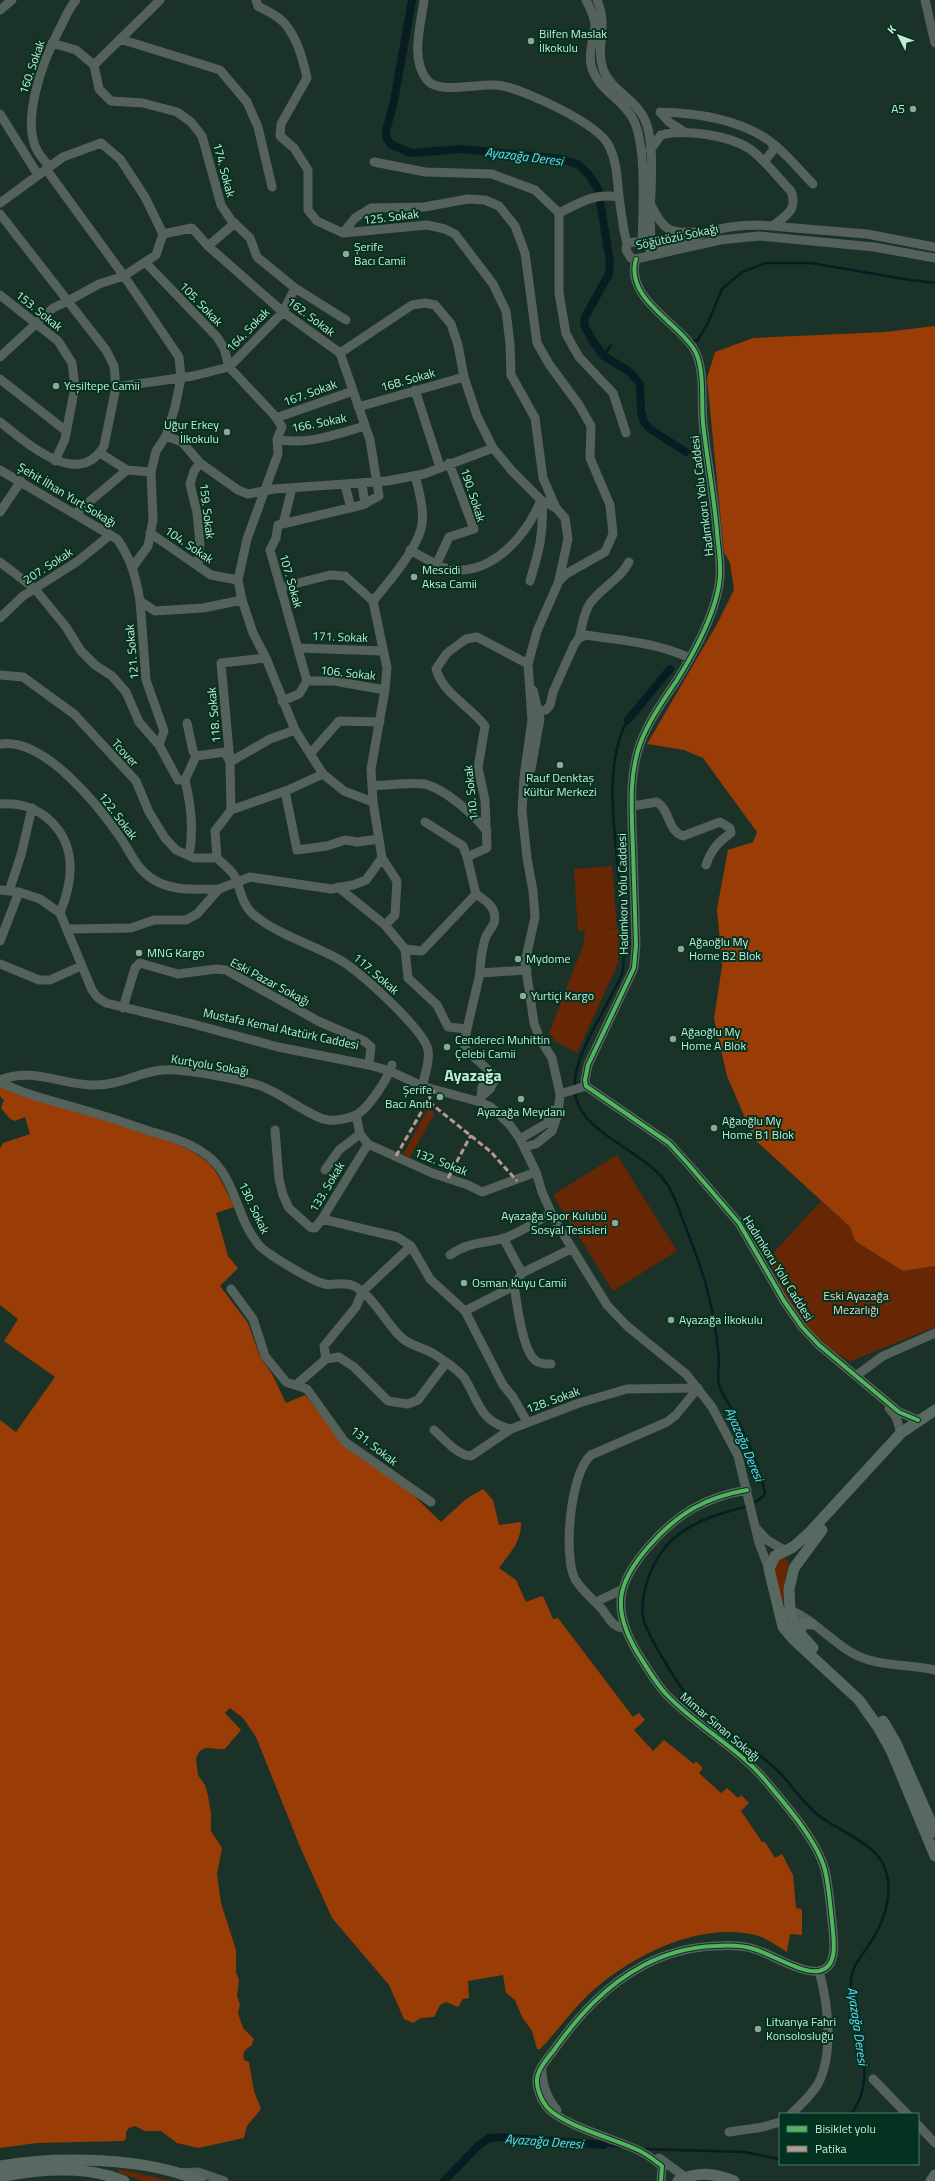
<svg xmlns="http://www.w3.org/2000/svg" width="935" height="2181" font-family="'Titillium Web',sans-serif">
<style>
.green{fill:#672705}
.forest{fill:#993c05}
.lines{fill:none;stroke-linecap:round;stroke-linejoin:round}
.stream{stroke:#071d23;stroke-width:2.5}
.canal{stroke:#071d23;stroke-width:8}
.minor{stroke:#55625b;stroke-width:9}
.major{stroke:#586961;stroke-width:11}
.quiet{stroke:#b69a8f;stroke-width:3;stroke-dasharray:6 3;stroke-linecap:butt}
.cycleway-casing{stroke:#043220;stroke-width:6}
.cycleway{stroke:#56b35d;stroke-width:4}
.poi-dot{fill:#89aa98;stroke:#043220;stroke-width:1.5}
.labels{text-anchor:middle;stroke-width:4;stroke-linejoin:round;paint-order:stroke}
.poi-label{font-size:12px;fill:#c4ead5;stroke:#043220;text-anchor:start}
.street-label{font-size:12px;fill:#c4ead5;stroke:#043220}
.park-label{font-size:12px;fill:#ebcdc1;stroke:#043220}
.water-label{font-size:13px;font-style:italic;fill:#6bdafd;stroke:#043220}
.district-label{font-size:16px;font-weight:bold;fill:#c4ead5;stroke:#043220}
</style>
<rect width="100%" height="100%" fill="#1b3228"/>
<path class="green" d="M612,866L617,928L608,929H619L618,963L577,1053L556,1042L549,1033L583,946L585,931H578L574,869Z
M428,1109L435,1113L409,1158L403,1154Z
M617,1155L677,1251L613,1291L553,1195Z
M821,1201L850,1227L855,1241L903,1271L935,1266V1327L851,1361C813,1347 783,1295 768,1259Z
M780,1557L785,1558L789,1562L785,1578V1601L781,1602L773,1578L776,1559Z
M118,2169L172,2181H143L120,2173L117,2171Z"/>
<path class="forest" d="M935,326V1266L903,1271L855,1241L850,1227L754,1139L727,1076L714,1019L722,966L717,909L728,850L753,842L757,832L703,758L684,750L647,744L717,624L734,590L730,563L724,552L707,378L715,352L753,338L885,332Z
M0,1084L174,1143C214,1160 216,1169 234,1207L216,1213L228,1256L238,1268L220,1286L248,1323L260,1357L272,1374L286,1403L305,1395L341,1441L410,1492L441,1522L466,1499L483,1489L493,1500L499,1525L521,1522C522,1541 510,1553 499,1568L516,1580L526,1602L542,1596L544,1598L553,1619L558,1618L633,1717L639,1713L645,1720L634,1730L653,1751L664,1740L694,1764L696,1761L703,1768L699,1773L721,1793L727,1788L738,1798L741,1795L749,1803L741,1811L762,1842H765L775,1858L782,1854L793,1875L796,1908L802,1909V1935L790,1934L787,1952C777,1946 766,1937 755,1935C699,1921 628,1957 589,1994C571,2011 557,2032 540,2049H537L532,2031L522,2017L515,2000L506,1993L503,1975L468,1981L469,1998L463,1999L458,2007L446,2002L440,2005L434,2017L421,2018L413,2023L404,2019L389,1985L332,1918L301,1849L256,1737L243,1718L230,1708L225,1713L241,1730L225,1749C214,1751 201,1741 196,1759L198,1775L205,1785L208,1796L211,1813V1831L222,1848L217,1874L221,1903L236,1950V1972L239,1980L237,1996L240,2005L238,2013L243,2028L254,2039L251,2046C245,2049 242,2053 244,2060L249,2062L254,2091L261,2109L247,2126L244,2138L198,2148L177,2143L161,2131H145L135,2126L129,2128L126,2132V2139L123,2141L37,2143L0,2148V1420L16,1432L55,1377L4,1341L18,1319L0,1305V1149L3,1143L30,1134L25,1117L15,1121L10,1119L1,1108L4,1100L0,1096Z"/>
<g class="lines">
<path class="stream" d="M691,340L697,341L707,325L722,289L742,272L766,263H811L910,280L935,283
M604,356L611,345
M628,720C592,778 631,899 623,969C622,978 615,987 611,996C597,1024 568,1066 576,1098C585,1135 645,1151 667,1184C675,1196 679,1210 684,1223C699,1260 711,1295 716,1334C717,1342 718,1351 719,1359C719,1367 717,1377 719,1385C722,1394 728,1403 733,1411C746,1438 760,1465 765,1494C753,1508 730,1510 714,1516C696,1522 675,1534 664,1549C650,1566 640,1596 643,1617C645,1632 681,1690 692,1701C718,1726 750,1745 777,1770C791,1784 802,1802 818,1815C835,1829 876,1844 884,1866C896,1895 882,1928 864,1952C857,1962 852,1968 851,1981C849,2026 882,2073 851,2114
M604,2145L620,2147
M643,2149L744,2152L780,2159"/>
<path class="canal" d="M412,0L394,101L386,131V137L390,144L411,153L462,149L562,159L579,165L589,175L598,189L610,262L609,274L585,317L584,325L592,340L604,356L630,372L640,384L641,412L644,422L650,429L686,452
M628,720L670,669
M444,2181L479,2145L489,2138L502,2137L604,2145"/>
<path class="minor" d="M256,0L258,6C265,10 274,14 280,19C296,32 303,59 307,78L281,124L280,136L294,148L308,170V210L317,221L343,233L427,225L445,229L455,234L493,284L506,311L510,344L511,375L535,418L543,478L556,508
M424,0C421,24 410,59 427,80C441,96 482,81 503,86C527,91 599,124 609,146C617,162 617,179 619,196C621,212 623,228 627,244L626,250L631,258L636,259L720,240L759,236L874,247L935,258
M586,0C590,8 595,17 595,26C594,38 588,52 591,65C597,90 622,98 633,119C647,145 643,212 642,243
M597,0C609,27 595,46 603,69C610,90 636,99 645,120C655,142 651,188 650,214C650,226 652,238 650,250
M925,0L935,43
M0,10L12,0
M120,39L220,70L247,102L258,127L272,187
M52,43L76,50L94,65L99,89L111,101L143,103L177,112L191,122L202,136L221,205L231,220L250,238L257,257L295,288L346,320
M94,65L160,0
M660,112C699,113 740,119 771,142C786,153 799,170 813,184
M660,112L669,122L686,133
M0,114L38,175
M650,150L661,135C685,129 729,135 750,149C762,157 780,180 791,191C798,209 787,215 774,225
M767,158L774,149L772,143
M374,162L425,172L492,174L535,190L559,213
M49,167C46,162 41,157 38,152C20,122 43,61 58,32C64,21 68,9 76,0
M46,169L124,276L179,357L181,378L175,407L166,436L156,451L151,472L153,520L148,546L132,568
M0,203L63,157L101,143L120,159L145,197L163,234L156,255L145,262L124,276L99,284L68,301L53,308L0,357
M651,205C663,230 669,234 697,232
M559,213V293L566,334L579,357L613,393L626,433
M559,213C581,202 594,193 619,197
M0,214L106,350L114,366L116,387L104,446C78,491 25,441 0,422
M343,233L355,218L371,208L424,207L468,199L485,200L499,206L515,226L525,253L537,343L549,364L579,405L591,426L590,458L610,505L613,534L605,552L566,574L559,581L537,631L528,664L532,720L524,777L522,811L527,858L533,891L535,917L525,962L534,1023L540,1039L552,1058L560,1094L558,1114L552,1131L536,1144L524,1147
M163,234L192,228L208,246L283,312L340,353L370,440L379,496L362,505L278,525L276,538L270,550L307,681L299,694L282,701
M627,244C637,239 647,245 658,245C675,244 692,237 709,232C724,227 741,225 758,225L867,234L935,247
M208,246L235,223
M636,259C624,299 680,323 695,351C705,370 701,401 703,423C707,460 714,495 717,532C718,546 721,562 720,576C718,609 694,653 677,680C663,701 649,720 640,744C628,778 632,815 633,850C634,882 635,913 636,945L634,968L588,1065L585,1080L586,1086L669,1143L689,1165L739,1223L784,1301L802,1327L819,1345L899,1412L918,1420
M145,262L217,337L224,348L229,367
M0,295L58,341L72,363L75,387L65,439L55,461
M340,353L412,305L425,303L435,305L451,324L458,345L464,377L477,416L493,448L512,471L541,500L556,508L565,518L568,539L559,580
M229,367L283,312L295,288
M0,379L66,431
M116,387L193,376L229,367L275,416L282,427L277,439L278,454L247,539L238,580L242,600L253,633L266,658L295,730L323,774L344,791L373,802
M415,390L440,467
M358,407L464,377
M276,418L353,391
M166,436L182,442L200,463L238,490L248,494L274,489L387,481L424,474L493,448
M277,439C306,446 337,434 365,426
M100,453L127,470L151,472
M0,470L117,539C131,558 136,578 140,601L155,611L203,608L242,600
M362,484L365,504
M345,485L351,508
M0,512L21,481
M76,513L127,470
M283,524L292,488
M150,533L211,575L238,580
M410,550C420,555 443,570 454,570C495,573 527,534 541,500
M0,562L35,589L66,627L81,651L95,665L112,676L126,692L139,722L159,745L178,780H185L196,756L225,752L230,762L270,739L295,730
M437,563L449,537L474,529L449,463
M198,566L200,544L197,513L190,484L194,471L200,463
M530,581C539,551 544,534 542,501
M282,587L330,575L345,576L373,601
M140,601L146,680L164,731L159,745
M0,618L23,596L78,561L110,535
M579,638C582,628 583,615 589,605C600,588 620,580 629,562
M298,648L382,651
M0,675L23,677L74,714L136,781L149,812L165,838L176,850L194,858H217
M307,681H334L385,690
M533,712L546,710L550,705L553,692L574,645L579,638L586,635C624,641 654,642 690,658
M187,723L193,751L196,756
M0,744C44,737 98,805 120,837C130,851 136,868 151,878C171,892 196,889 219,889
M310,754L339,721L380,722
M531,769L540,719L533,690
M323,774L288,790L231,810L215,831L217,858C222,863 230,869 234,875C241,889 241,904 254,915C280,936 312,944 340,960C359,970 425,1031 428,1050C430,1061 425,1076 422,1086
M185,780C191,806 194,829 189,856
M372,786C387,785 410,782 424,784C444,788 476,816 487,832
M285,791L297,850L327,846L345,840L357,842L379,839
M0,804C18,803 32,806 46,817C77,842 74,879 60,913
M632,806L657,802C670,810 667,830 683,836L720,822L730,828L731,833C718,842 711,850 706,865
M231,810L230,762L221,663L266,658
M425,822L463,846L467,857
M382,858L397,881L395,915L385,925
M338,887L385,925L405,949
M0,890L19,892L40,899L60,913L92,990L97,997L106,1003L193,1024L278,1047L369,1065L390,1071L422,1086L480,1102L491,1107L510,1125L520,1139L536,1172L542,1192L554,1219L607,1305L627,1326L686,1374L712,1407L738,1456L759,1543L769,1569
M9,891L21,855L32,808
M68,929L131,928L154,920H186L197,914L219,889L250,877L331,889L353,885L366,880L382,858L373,802L371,769L385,690L387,668L373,601C388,583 419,547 422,524C424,508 419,491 415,476
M0,941L19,892
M405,949L408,978L437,1005L448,1027L467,1029L464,1043L466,1050L496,1077L490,1089L481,1097
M405,949L422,951L476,894
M0,964L39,980H50L81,966
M480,973C480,961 482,950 485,939C487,933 492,928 494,923C498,908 486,901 476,894L467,857L487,848L485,800L478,768L485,726C469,705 443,694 436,669L447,653L466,639L477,637L528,664
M123,1008L135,968L140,963L178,974L216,969L226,970L318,1021L364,1041L371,1047L369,1065
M467,1029L480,973L527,970
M0,1080C30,1067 61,1084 92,1085C120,1086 138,1072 162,1070C182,1068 238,1079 258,1085C279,1091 311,1118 328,1120C337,1121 351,1118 358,1114C370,1106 388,1078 392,1065
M0,1082C23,1094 49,1100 74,1107C99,1114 124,1122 149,1131C163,1135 179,1139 192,1146C238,1168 231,1210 258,1244C265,1253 313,1282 325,1284C334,1286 344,1281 354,1286C373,1295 386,1324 402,1338C412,1347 427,1348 437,1356C446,1362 459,1370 465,1379C479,1402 480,1422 511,1429
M560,1094L586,1086
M481,1098L482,1087L491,1072
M356,1115L360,1134L368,1144L432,1173L468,1185L482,1192L536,1172
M275,1130L279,1179L283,1195L289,1208L310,1227L315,1228L322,1219L368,1144
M520,1139L547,1123L553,1110
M325,1170L339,1150L360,1134
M322,1219L397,1237L411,1246L430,1279L465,1311L503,1385L513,1397L527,1422
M503,1238L522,1273
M450,1255C470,1241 483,1244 505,1238C521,1232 536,1222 551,1213
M514,1286C517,1302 522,1351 536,1361C540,1364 546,1364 551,1364
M231,1289L253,1319L265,1356L286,1382L307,1389L345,1442L431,1502
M465,1311L514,1286L522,1273L571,1249
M326,1359L324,1346L356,1307L362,1292L411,1246
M857,1375L883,1356L935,1333
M296,1385L326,1359L339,1357L354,1367L388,1401L408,1404L418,1400L446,1363
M889,1408L896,1417L901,1433
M434,1430C443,1438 458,1456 471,1456L511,1429L579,1403L627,1389L698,1388
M757,1529L767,1540L784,1550
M596,1602L621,1590
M790,1610C815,1620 832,1643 856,1655C881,1667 909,1664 935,1670
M624,1628C614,1629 608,1617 602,1609C593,1599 582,1591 575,1579C563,1556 570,1473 591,1455L667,1422L676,1415L698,1388
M542,2071C542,2085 548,2100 557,2110
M873,2079L907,2114
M791,2114C801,2105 811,2095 818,2084C834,2053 828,2003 819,1971
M918,2125L935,2143
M729,2132L763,2127L780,2122
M659,2158L685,2177
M177,2173L198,2172L224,2181
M661,2181L662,2166C654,2160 647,2154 638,2150C615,2139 561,2125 546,2106C541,2099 536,2088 537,2079C538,2069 547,2059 554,2050C579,2015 606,1985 644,1965C667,1953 689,1947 715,1946C728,1945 742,1945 754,1949C771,1954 802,1974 819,1971C840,1967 833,1936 832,1921C830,1904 829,1887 825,1870C817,1840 785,1804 765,1780C737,1747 696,1726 666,1694C655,1682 646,1666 637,1652C611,1608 617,1582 650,1545C678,1513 706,1497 747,1490"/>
<path class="major" d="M935,1410L901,1433L810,1532L793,1547L775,1556L769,1569L783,1627L793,1639L859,1700L878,1727L891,1750L935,1856
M801,1636L800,1628L803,1624H812
M813,1648L795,1628L790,1610L789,1589L794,1568L822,1530
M883,1721L896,1743L935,1832
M0,2166C58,2156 145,2157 200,2181
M0,2177C40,2169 86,2165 124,2181
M678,2181C698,2171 714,2173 734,2181
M931,2181L935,2175"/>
<path class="quiet" d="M429,1102L491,1152L517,1181
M396,1156L434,1090
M448,1178L471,1135"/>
<g class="cycleway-casing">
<path id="cycleway" d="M636,259C624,299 680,323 695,351C705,370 701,401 703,423C707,460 714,495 717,532C718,546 721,562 720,576C718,609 694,653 677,680C663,701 649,720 640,744C628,778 632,815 633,850C634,882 635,913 636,945L634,968L588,1065L585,1080L586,1086L669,1143L689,1165L739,1223L784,1301L802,1327L819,1345L899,1412L918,1420
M661,2181L662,2166C654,2160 647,2154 638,2150C615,2139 561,2125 546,2106C541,2099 536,2088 537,2079C538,2069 547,2059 554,2050C579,2015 606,1985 644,1965C667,1953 689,1947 715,1946C728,1945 742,1945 754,1949C771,1954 802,1974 819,1971C840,1967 833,1936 832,1921C830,1904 829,1887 825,1870C817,1840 785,1804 765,1780C737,1747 696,1726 666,1694C655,1682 646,1666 637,1652C611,1608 617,1582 650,1545C678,1513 706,1497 747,1490"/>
</g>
<use href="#cycleway" class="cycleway"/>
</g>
<g class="poi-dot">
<circle cx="531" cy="41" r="4"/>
<circle cx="913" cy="109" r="4"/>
<circle cx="346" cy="254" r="4"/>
<circle cx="56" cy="386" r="4"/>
<circle cx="227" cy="432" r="4"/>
<circle cx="414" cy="577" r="4"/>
<circle cx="560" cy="765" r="4"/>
<circle cx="681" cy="949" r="4"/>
<circle cx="139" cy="953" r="4"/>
<circle cx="518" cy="959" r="4"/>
<circle cx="523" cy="996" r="4"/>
<circle cx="673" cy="1039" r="4"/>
<circle cx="447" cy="1047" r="4"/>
<circle cx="440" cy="1097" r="4"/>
<circle cx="521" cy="1099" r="4"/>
<circle cx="714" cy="1128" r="4"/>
<circle cx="615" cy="1223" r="4"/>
<circle cx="464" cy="1283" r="4"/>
<circle cx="671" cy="1320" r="4"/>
<circle cx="758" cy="2029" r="4"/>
</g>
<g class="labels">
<g class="poi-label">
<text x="539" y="38">Bilfen Maslak<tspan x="539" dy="14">İlkokulu</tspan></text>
<text x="905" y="113" text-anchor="end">A5</text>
<text x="354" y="251">Şerife<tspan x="354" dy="14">Bacı Camii</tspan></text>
<text x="64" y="390">Yeşiltepe Camii</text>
<text x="219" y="429" text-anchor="end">Uğur Erkey<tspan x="219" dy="14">İlkokulu</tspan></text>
<text x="422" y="574">Mescidi<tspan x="422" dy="14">Aksa Camii</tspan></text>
<text x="560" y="782" text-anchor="middle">Rauf Denktaş<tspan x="560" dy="14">Kültür Merkezi</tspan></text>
<text x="689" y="946">Ağaoğlu My<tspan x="689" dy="14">Home B2 Blok</tspan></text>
<text x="147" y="957">MNG Kargo</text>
<text x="526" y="963">Mydome</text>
<text x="531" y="1000">Yurtiçi Kargo</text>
<text x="681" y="1036">Ağaoğlu My<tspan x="681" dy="14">Home A Blok</tspan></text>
<text x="455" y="1044">Cendereci Muhittin<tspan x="455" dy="14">Çelebi Camii</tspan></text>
<text x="432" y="1094" text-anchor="end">Şerife<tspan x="432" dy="14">Bacı Anıtı</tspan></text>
<text x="521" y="1116" text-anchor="middle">Ayazağa Meydanı</text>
<text x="722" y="1125">Ağaoğlu My<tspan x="722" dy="14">Home B1 Blok</tspan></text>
<text x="607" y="1220" text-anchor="end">Ayazağa Spor Kulubü<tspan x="607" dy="14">Sosyal Tesisleri</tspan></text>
<text x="472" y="1287">Osman Kuyu Camii</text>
<text x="679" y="1324">Ayazağa İlkokulu</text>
<text x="766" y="2026">Litvanya Fahri<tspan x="766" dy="14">Konsolosluğu</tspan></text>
</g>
<g class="street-label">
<text transform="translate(32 67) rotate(-71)" y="4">160. Sokak</text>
<text transform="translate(224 170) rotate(75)" y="4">174. Sokak</text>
<text transform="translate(391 217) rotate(-7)" y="4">125. Sokak</text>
<text transform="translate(677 237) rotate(-12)" y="4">Söğütözü Sokağı</text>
<text transform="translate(201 304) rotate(46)" y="4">105. Sokak</text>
<text transform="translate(39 311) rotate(39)" y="4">153. Sokak</text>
<text transform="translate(311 317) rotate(37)" y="4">162. Sokak</text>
<text transform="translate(248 330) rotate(-46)" y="4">164. Sokak</text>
<text transform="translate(408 380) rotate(-16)" y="4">168. Sokak</text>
<text transform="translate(310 393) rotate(-20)" y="4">167. Sokak</text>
<text transform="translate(319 423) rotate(-11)" y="4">166. Sokak</text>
<text transform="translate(67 495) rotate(31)" y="4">Şehit İlhan Yurt Sokağı</text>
<text transform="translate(473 495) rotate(72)" y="4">190. Sokak</text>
<text transform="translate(702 496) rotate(-97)" y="4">Hadımkoru Yolu Caddesi</text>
<text transform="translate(207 511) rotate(83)" y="4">159. Sokak</text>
<text transform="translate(189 545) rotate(34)" y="4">104. Sokak</text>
<text transform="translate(48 566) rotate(-33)" y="4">207. Sokak</text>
<text transform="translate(291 581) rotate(74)" y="4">107. Sokak</text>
<text transform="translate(340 637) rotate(2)" y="4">171. Sokak</text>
<text transform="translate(132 652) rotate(-95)" y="4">121. Sokak</text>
<text transform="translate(348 673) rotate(6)" y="4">106. Sokak</text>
<text transform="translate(214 715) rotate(-95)" y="4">118. Sokak</text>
<text transform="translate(125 753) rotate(47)" y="4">Tcover</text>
<text transform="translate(471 793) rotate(-96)" y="4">110. Sokak</text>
<text transform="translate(118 816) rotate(53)" y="4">122. Sokak</text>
<text transform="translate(623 894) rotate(-91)" y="4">Hadımkoru Yolu Caddesi</text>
<text transform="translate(376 974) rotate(41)" y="4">117. Sokak</text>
<text transform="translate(270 982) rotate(28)" y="4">Eski Pazar Sokağı</text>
<text transform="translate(281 1029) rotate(12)" y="4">Mustafa Kemal Atatürk Caddesi</text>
<text transform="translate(210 1065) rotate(9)" y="4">Kurtyolu Sokağı</text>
<text transform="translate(441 1162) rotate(21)" y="4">132. Sokak</text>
<text transform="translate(327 1187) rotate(-59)" y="4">133. Sokak</text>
<text transform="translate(254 1208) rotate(65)" y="4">130. Sokak</text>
<text transform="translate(778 1268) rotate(58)" y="4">Hadımkoru Yolu Caddesi</text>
<text transform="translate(553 1400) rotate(-20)" y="4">128. Sokak</text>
<text transform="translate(374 1446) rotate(38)" y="4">131. Sokak</text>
<text transform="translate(720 1727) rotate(40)" y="4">Mimar Sinan Sokağı</text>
</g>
<g class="park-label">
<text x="856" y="1300">Eski Ayazağa<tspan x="856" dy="14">Mezarlığı</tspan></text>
</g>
<g class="water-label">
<text transform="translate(524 156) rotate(7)" y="5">Ayazağa Deresi</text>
<text transform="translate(745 1444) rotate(67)" y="5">Ayazağa Deresi</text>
<text transform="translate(858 2026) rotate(82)" y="5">Ayazağa Deresi</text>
<text transform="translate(544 2141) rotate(4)" y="5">Ayazağa Deresi</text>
</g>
<g class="district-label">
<text x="473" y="1081">Ayazağa</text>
</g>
</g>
<rect x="779" y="2113" width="140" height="52" fill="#043220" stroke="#517c68"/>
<rect x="787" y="2126" width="20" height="6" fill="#56b35d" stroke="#517c68"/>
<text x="815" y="2133" font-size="12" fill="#c4ead5">Bisiklet yolu</text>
<rect x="787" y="2146" width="20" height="6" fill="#b69a8f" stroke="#517c68"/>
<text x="815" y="2153" font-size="12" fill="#c4ead5">Patika</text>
<g transform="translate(899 36) rotate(312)" stroke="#043220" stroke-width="3" paint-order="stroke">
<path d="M0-3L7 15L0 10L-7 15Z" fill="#c4ead5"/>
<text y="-6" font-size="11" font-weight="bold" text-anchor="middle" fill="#c4ead5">K</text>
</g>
</svg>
